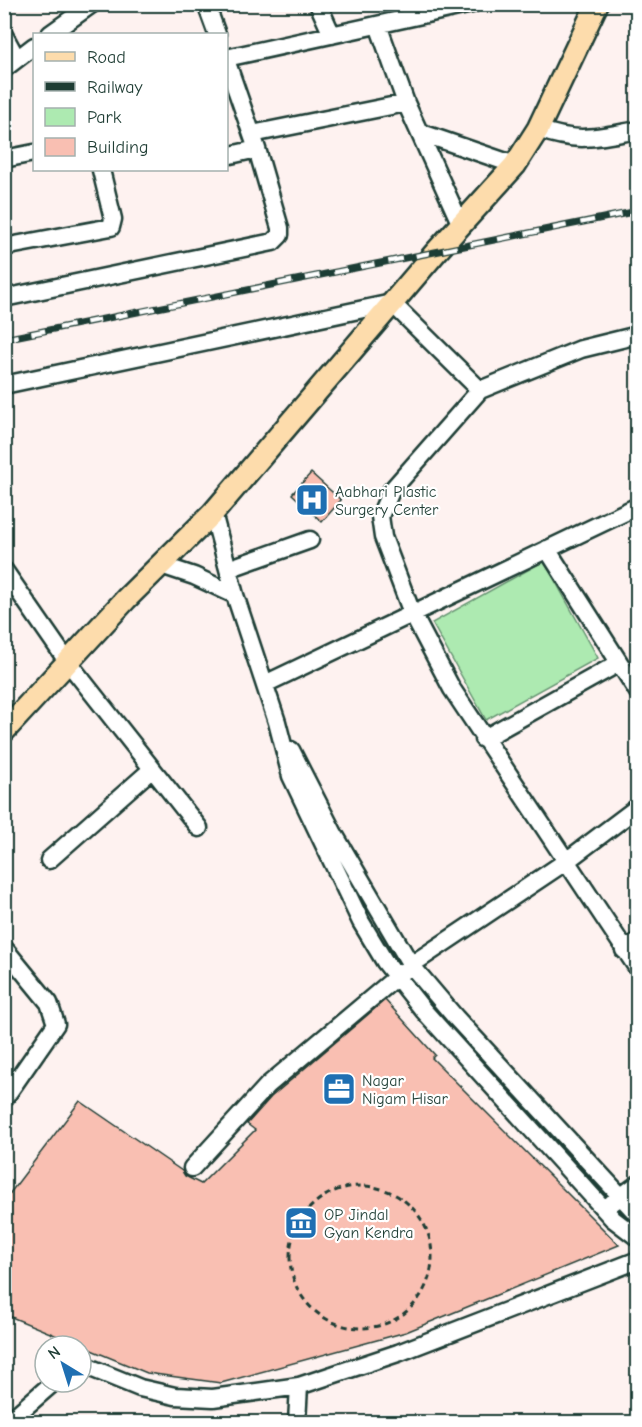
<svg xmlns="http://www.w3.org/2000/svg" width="642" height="1427" font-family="'Comic Neue',sans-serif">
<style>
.green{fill:#adeab1;stroke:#669472;stroke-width:1.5}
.building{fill:#f9bfb2;stroke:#1f3d34;stroke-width:1.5}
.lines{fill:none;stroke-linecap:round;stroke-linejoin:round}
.minor-casing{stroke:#1f3d34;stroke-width:21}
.major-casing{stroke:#1f3d34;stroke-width:26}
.path{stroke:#1f3d34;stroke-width:3;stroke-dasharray:6 4.5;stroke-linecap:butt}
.minor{stroke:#fff;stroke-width:16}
.major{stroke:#fddcac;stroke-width:21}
.rail-casing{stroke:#1f3d34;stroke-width:7}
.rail{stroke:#fff;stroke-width:4.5;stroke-dasharray:14;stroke-linecap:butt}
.labels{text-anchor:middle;stroke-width:4.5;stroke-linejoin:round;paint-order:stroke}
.poi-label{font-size:16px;fill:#1f3d34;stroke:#fff;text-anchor:start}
</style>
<rect width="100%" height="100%" fill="#fef2f0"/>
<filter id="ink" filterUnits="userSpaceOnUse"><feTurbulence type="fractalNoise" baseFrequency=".0167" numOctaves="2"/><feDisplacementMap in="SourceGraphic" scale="12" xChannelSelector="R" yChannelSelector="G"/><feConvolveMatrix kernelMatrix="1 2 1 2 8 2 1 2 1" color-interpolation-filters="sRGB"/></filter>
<g filter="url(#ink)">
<path class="green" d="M544,561L598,658L486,720L432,623Z"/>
<path class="building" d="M311,473L341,500L322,522L292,494Z
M385,1000L435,1055L432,1058L619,1245L406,1332L221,1383L147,1373L4,1314V1201L80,1101L182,1171L185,1176L201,1184L255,1130L247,1124L271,1097Z"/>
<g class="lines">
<g class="minor-casing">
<path id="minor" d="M206,4L217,34
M318,4L332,35
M378,25L406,103L461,225
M50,34L92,4
M4,35L17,59
M226,58L472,4
M4,69L34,46
M538,129C579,144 597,137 638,130
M419,132L515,165
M252,134L406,103
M226,156L257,149
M4,159L34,153
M4,247L111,227L113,219L101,170
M4,298L273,242L280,235V228L257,149L226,60
M638,335L581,349L480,390L391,491L380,516L383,537L412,613L452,689L638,969
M4,385L392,303L480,390
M213,513L235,595L277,722L291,776L361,922L385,962L424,1011L613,1219L638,1238
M547,549L638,692
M161,565L194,576L235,595
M228,569L310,540
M4,570L67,661L199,828
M265,684L638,506
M483,739L619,663
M291,750L333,832L411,965L456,1018L638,1215
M49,860L151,770
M4,948L49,1003L56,1024L4,1099
M624,950L638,941
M192,1168L268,1085L411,965L565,862L638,807
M612,1203L638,1184
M81,1364L140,1388L175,1396L213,1398L299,1386L398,1353L638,1260
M8,1422L54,1382
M297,1422L299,1386"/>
</g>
<g class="major-casing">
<path id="major" d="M4,731L126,599L213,513L436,252L515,165L538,129L597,4"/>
</g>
<path class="path" d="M290 1257a71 71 0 1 1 142 0a71 71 0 1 1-142 0Z"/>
<use href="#minor" class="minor"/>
<use href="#major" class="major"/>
<g class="rail-casing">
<path id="rail" d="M4,339L638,211"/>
</g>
<use href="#rail" class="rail"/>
</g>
</g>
<defs>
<g id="hospital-square" transform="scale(1.725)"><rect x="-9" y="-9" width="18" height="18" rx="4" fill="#1f6fb2" stroke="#fff"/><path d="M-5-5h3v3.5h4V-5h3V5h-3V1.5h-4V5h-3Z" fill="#fff"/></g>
<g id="office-square" transform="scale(1.725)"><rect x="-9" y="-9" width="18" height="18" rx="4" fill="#1f6fb2" stroke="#fff"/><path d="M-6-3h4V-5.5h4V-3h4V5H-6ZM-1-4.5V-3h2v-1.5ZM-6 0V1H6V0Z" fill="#fff"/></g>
<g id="museum-square" transform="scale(1.725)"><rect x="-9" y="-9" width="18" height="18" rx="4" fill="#1f6fb2" stroke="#fff"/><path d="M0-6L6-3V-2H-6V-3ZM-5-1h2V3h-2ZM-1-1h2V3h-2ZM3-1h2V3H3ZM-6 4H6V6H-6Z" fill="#fff"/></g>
</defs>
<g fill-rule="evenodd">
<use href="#hospital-square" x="312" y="500"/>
<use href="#office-square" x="339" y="1089"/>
<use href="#museum-square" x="301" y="1223"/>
</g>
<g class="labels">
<g class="poi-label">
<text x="335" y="497">Aabhari Plastic<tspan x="335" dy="18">Surgery Center</tspan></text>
<text x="362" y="1086">Nagar<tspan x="362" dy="18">Nigam Hisar</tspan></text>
<text x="324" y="1220">OP Jindal<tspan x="324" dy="18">Gyan Kendra</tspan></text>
</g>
</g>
<rect width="642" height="1427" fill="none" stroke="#fff" stroke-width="24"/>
<rect x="12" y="12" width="618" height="1403" fill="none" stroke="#1f3d34" stroke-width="2" filter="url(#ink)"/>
<rect x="33" y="33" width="195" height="138" fill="#ffffff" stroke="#a5b1ae" stroke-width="1.5"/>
<rect x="45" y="52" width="30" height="9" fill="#fddcac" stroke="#a5b1ae" stroke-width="1.5"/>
<text x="87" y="63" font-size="18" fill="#1f3d34">Road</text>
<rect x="45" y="82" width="30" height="9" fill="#1f3d34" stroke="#a5b1ae" stroke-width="1.5"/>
<text x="87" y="93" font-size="18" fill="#1f3d34">Railway</text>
<rect x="45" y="108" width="30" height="18" fill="#adeab1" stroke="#a5b1ae" stroke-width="1.5"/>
<text x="87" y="123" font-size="18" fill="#1f3d34">Park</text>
<rect x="45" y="138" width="30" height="18" fill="#f9bfb2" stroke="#a5b1ae" stroke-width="1.5"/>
<text x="87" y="153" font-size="18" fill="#1f3d34">Building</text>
<g transform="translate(63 1364) rotate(322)"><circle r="28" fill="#ffffff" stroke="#a5b1ae" stroke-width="1.5"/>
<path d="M0-4.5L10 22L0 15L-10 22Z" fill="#1f6fb2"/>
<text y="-9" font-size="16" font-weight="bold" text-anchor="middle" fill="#1f3d34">N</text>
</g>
</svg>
